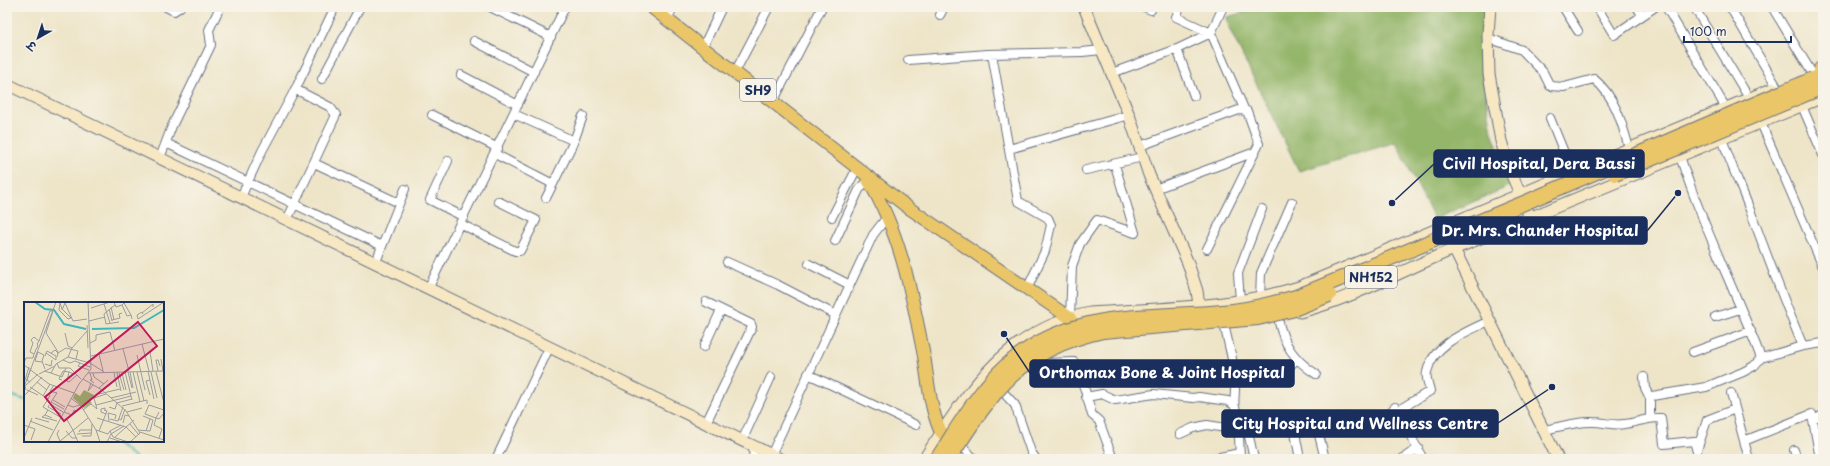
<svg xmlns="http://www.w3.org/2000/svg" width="1830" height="466" font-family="'Playpen Sans','Playpen Sans Deva',sans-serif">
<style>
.forest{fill:#94b66a;stroke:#587264}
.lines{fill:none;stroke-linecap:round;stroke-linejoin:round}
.stream{stroke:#45b5bc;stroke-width:2}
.street-casing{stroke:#656f83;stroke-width:10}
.secondary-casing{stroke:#656f83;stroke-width:13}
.primary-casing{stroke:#656f83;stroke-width:14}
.highway-casing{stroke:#656f83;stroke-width:16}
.street{stroke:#fff;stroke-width:8}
.secondary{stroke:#f7e8c3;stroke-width:11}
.primary{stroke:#ebc669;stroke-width:12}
.highway{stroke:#ebc669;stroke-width:14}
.highway-bridge-casing{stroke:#656f83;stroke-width:16;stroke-linecap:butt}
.highway-bridge{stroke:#ebc669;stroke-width:14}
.labels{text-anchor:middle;stroke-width:3;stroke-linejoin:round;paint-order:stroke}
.shield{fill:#f7f3e8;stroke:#5d6a87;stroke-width:1}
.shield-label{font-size:13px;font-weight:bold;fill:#1b2f5e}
.inset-river{fill:none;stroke:#45b5bc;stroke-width:2}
.inset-road{fill:none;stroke:#9a9c9e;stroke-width:1}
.view{fill:#c2185b;fill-opacity:0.15;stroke:#c2185b;stroke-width:2}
.inset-edge{fill:none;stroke:#1b2f5e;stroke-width:2}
.leader{fill:none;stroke:#1b2f5e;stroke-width:1.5}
.callout-dot{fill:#1b2f5e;stroke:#f7f3e8;stroke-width:1.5}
.callout{fill:#1b2f5e;stroke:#1b2f5e;stroke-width:1.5}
.callout-label{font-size:15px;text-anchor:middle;font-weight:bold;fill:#fff}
</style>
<rect width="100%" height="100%" fill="#f7f3e8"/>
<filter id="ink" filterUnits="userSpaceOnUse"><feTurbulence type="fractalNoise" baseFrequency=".025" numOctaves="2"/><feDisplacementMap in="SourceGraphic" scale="8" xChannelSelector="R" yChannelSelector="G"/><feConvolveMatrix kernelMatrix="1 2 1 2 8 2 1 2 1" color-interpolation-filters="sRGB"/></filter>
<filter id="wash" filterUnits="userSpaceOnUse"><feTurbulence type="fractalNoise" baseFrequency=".012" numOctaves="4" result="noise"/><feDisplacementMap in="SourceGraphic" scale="16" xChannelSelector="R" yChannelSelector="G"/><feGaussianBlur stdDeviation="0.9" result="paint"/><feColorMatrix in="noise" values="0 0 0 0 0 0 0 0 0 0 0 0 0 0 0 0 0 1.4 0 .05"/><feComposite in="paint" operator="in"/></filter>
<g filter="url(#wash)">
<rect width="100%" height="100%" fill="#eee5c9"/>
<path class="forest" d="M1262,7H1488L1480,60L1492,132L1512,185L1434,219L1396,142L1299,171L1229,28L1227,17Z"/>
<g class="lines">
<path class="stream" d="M7,394L25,400
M114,441L137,459"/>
</g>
</g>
<g filter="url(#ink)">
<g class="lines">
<g class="street-casing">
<path id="street" d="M166,7L174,11L180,7
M490,7L551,37
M1144,7L1151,10
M1180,7L1176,17L1211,33L1245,111
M1563,7L1578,31
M1597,7L1614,35L1655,7
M1637,7L1642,15
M1666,7L1726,108
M1694,7L1749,98
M1730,7L1777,87
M1772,7L1812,73
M940,15L944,7
M667,20L673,7
M1488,38L1522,50L1543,72L1550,86L1564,87L1594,79C1615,96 1622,123 1629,148
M474,41L534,72
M703,47L722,7
M1177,49L1194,96
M992,54L1018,201L1048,218L1051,225L1045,251L1027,289
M908,60L988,54L1082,52L1102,50
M735,72L769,7
M1112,73L1177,49L1211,33L1223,7
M461,75L518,105
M322,79L360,7
M773,102L822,7
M1802,106L1823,155
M514,114L574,141L583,116
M432,115L498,148
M1550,118L1572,172
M1761,123L1823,267
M166,143L382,246
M1140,146L1239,110L1247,111L1259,144L1255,152L1155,189
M1009,149L1129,115
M495,154L553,184L546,198
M1680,156C1702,225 1735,290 1761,358
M160,158L172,126L211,45L209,30L220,7
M448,161L430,200L464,217
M314,163L399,203
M1086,170L1143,157
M553,184L574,141
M241,197L262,151L297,86L335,7
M832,217L857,168
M287,220L336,115L330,107L295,89
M461,224L515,251H520L536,220L498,201
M835,241L859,190L868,179
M1207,249L1255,152
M727,262L778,285L836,315
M375,264L405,189
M809,264L850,285
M428,289L565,7
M1260,298L1261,273L1292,202
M1240,301L1238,273L1262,209
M1715,317L1740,309
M1070,318L1072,266L1080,244L1097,220L1135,233L1115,165
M1278,318C1283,344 1294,360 1316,374
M1225,328C1229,348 1236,368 1235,389C1235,398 1232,408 1239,415C1256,425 1281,418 1295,433L1356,417L1387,416L1395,407L1423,459
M1803,346L1823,343
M704,347L721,310
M1693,352L1751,331
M1049,363L1074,362L1085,390L1092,415L1099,421L1113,459
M808,374L916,425
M1644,377L1645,388L1650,398V417
M1279,379L1297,358
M1002,391L1015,405L1031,452L1036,459
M1731,393L1749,459
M1086,397L1102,394L1115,400L1154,394L1193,398L1199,397L1228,401L1234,405
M1650,398L1652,396L1706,387L1743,372L1754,366L1761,358L1803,346C1785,304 1769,261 1753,218C1743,191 1731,166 1722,138
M1397,411L1430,391C1429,385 1425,377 1427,372C1433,344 1466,332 1489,321
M1238,414L1240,459
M1813,420L1823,415
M706,423L752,327L751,324L706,302
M1317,427L1325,459
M1544,430C1560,427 1577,421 1593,422C1604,422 1614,426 1624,424C1637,423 1647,417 1661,418L1664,444L1694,441L1699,459
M1248,432L1254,459
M1295,433L1300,459
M1180,434L1193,428L1207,425L1239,430
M742,441L771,377
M1744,441L1812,414L1820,459
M963,447L974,459
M1697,450L1707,420L1735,409
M1794,450L1797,459
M771,455L873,235L887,217
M496,459L549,348
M753,459L754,447
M1210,459L1240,453
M1402,459L1418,448"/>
</g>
<g class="secondary-casing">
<path id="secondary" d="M1084,7L1129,115L1149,175L1188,263L1197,291L1200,312
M1490,7L1488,34L1489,74L1501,141L1511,173L1531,219
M7,84L780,459
M1451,243L1558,459
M1300,312C1354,298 1403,270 1454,249C1578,199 1700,147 1823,97
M924,459C968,392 1005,330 1090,313C1160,308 1232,308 1299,287L1774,88"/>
</g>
<g class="primary-casing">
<path id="primary" d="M651,7L906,206L1070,318L1077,336
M868,180C901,233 912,296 924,356C928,380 930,408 940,430C943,436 952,440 957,443"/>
</g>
<g class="highway-casing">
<path id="highway" d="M1813,79L1823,75L1821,69"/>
</g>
<use href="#street" class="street"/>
<use href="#secondary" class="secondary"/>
<use href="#primary" class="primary"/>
<use href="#highway" class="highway"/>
<g class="highway-bridge-casing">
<path id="highway-bridge" d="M1615,174L1818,89
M937,459C958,427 978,391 1007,365C1070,309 1145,319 1222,312C1248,310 1272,304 1296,297L1524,203L1813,79
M949,459C993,391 1018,350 1103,331L1258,318L1291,310L1329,295"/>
</g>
<use href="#highway-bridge" class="highway-bridge"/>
</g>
</g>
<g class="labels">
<g class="shield">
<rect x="740" y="79" width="36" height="22" rx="3"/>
<rect x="1345" y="266" width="52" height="22" rx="3"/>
</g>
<g class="shield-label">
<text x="758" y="95">SH9</text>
<text x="1371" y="282">NH152</text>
</g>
</g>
<g transform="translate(24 302)">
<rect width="140" height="140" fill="#eee5c9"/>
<path d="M60,88L70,93L66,99L68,101L60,106L49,96L51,91L56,94Z" fill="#94b66a"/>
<path class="inset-river" d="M11,0L21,7L30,8L40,22L62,27M68,27L110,26L140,8"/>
<path class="inset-road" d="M90,0L92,5L98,3L103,14L107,13L108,17M36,1L35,8L44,17L47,16M36,1L38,7L47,16M80,2L86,21M91,3L80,12L82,22L95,20M98,3L100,1L107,13M87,5L90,18M67,6L86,0M85,7L88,19M38,8L41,1L49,19L63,17M118,11L129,2V5M119,12L118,10L113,13L114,17L140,0M88,18L96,16L95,12L98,11M65,19L81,15M63,23L64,46M41,31L44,44L48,46M15,39L26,9H29L22,31L34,50M66,41L72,38V33L86,30L91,49M118,42L125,69M99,47L105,69M126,50L129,69M27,51L31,48L34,51L33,55M34,51L42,46L54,49L52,57M75,52L79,69M113,53L121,88M21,54L22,51L32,58V54L23,49L22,51M67,54L140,37M44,55L48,46L63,29M137,57L139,69M39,58L46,61L51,59L66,65M18,60L11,59L14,50L20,53L18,59L21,67M0,61L2,56H9L10,52L11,50L12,47L13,46L14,43L13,42L15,39L10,35L7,38L9,41L6,50L10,52M33,61L35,66H46L53,73M56,61L54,64L65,68M66,61L80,70M21,62L27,64L28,58M0,63L25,82L50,91M20,69L27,71L32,62L44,55L66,61M124,69L130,97M134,69L132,58H134L136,64M101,70L108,98M104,70L108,86M106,70L109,86M109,70L116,100M113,70L120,99M127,70L133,96M132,70L140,101M27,71L38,75L42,66M64,71L140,69M66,71L68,78H66L70,81M69,71L70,75L80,82M90,71L93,85M93,71L97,89M95,71L100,88M98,71L102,88M15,72L31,64M59,77L78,88L102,109L116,131L106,140M38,78L35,77L39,69L45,70M43,79L45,70L50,72M6,80L3,78L7,66M13,80L23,88M0,81L5,65M67,81L64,89L69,83M30,83L26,89L33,91M35,84L41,78L45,80L53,73L57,77M0,85L32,0M6,85L24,97L26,93M75,86L84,78M2,88L1,84L14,72M3,88L14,93M33,91L27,100L40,107M75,92L96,87M126,93L122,79L126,78M0,94L18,75M19,94L26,82M47,96L57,104L72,128L76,140M70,96L82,92M87,96L112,90M24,97L19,105L36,115M29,98L41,105M93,101L108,97M26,102L39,110M25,103L24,105L37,112M44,103L49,105L56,103M72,103L107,94M98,104L123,98V102M85,105L91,107L93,101M24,108L21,113L28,116M59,108L67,102L73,107L70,96M81,108V106L77,107V110L82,112M40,110L48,113L50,108L52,109L49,110M103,110L118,106M135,110L132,116L121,112L125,103L140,108M21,113L18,115L33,119M11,116L25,120M42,116L49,128M73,116L102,125M86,117L94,119L99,105M95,117L97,118L101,107M6,119L29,128M85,119L84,111L92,113L91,117M99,121L101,113L105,114M106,122L115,133M0,123L11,127L7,138M102,125L112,135M35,128L33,132L36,139M49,128L54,140M72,128L84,132L86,129L89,135L104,140M114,128L126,129L129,118L119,114M42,129L48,136H53M75,129L83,109L80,108M86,129L97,123M122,129L126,117M55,130L56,128H67M116,130L140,138M53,132L67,131M58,134H67L68,122M91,135L110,118M0,136L8,116M86,136L98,140M135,136L138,127L130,123L132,116L135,117L140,111M24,140L55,82L67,67L64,0M35,140L64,116M83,140L87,132L100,124"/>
<path class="view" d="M114,20L133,44L40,119L21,95Z"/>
<rect width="140" height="140" class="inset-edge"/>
</g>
<path class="leader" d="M1392 203L1434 164M1678 193L1647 231M1004 334L1030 373M1552 387L1498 423"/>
<g class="callout-dot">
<circle cx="1392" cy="203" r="4"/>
<circle cx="1678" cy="193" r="4"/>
<circle cx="1004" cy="334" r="4"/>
<circle cx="1552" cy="387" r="4"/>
</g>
<g class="callout">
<rect x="1434" y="150" width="210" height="27" rx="4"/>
<rect x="1433" y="217" width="214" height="27" rx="4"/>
<rect x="1030" y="360" width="264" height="27" rx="4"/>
<rect x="1222" y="410" width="276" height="27" rx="4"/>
</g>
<g class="callout-label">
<text x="1539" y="169">Civil Hospital, Dera Bassi</text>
<text x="1540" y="236">Dr. Mrs. Chander Hospital</text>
<text x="1162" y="378">Orthomax Bone &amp; Joint Hospital</text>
<text x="1360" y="429">City Hospital and Wellness Centre</text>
</g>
<rect width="1830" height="466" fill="none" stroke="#f7f3e8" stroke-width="24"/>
<g transform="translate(38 38) rotate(219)" stroke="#f7f3e8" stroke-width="3" paint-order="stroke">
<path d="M0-3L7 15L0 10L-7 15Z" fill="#1b2f5e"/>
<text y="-6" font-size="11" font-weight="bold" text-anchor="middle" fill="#1b2f5e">उ</text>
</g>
<path d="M1684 36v6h107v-6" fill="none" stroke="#1b2f5e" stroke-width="2"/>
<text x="1690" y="36" font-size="12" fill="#1b2f5e" stroke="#f7f3e8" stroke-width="3" paint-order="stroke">100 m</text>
</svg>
